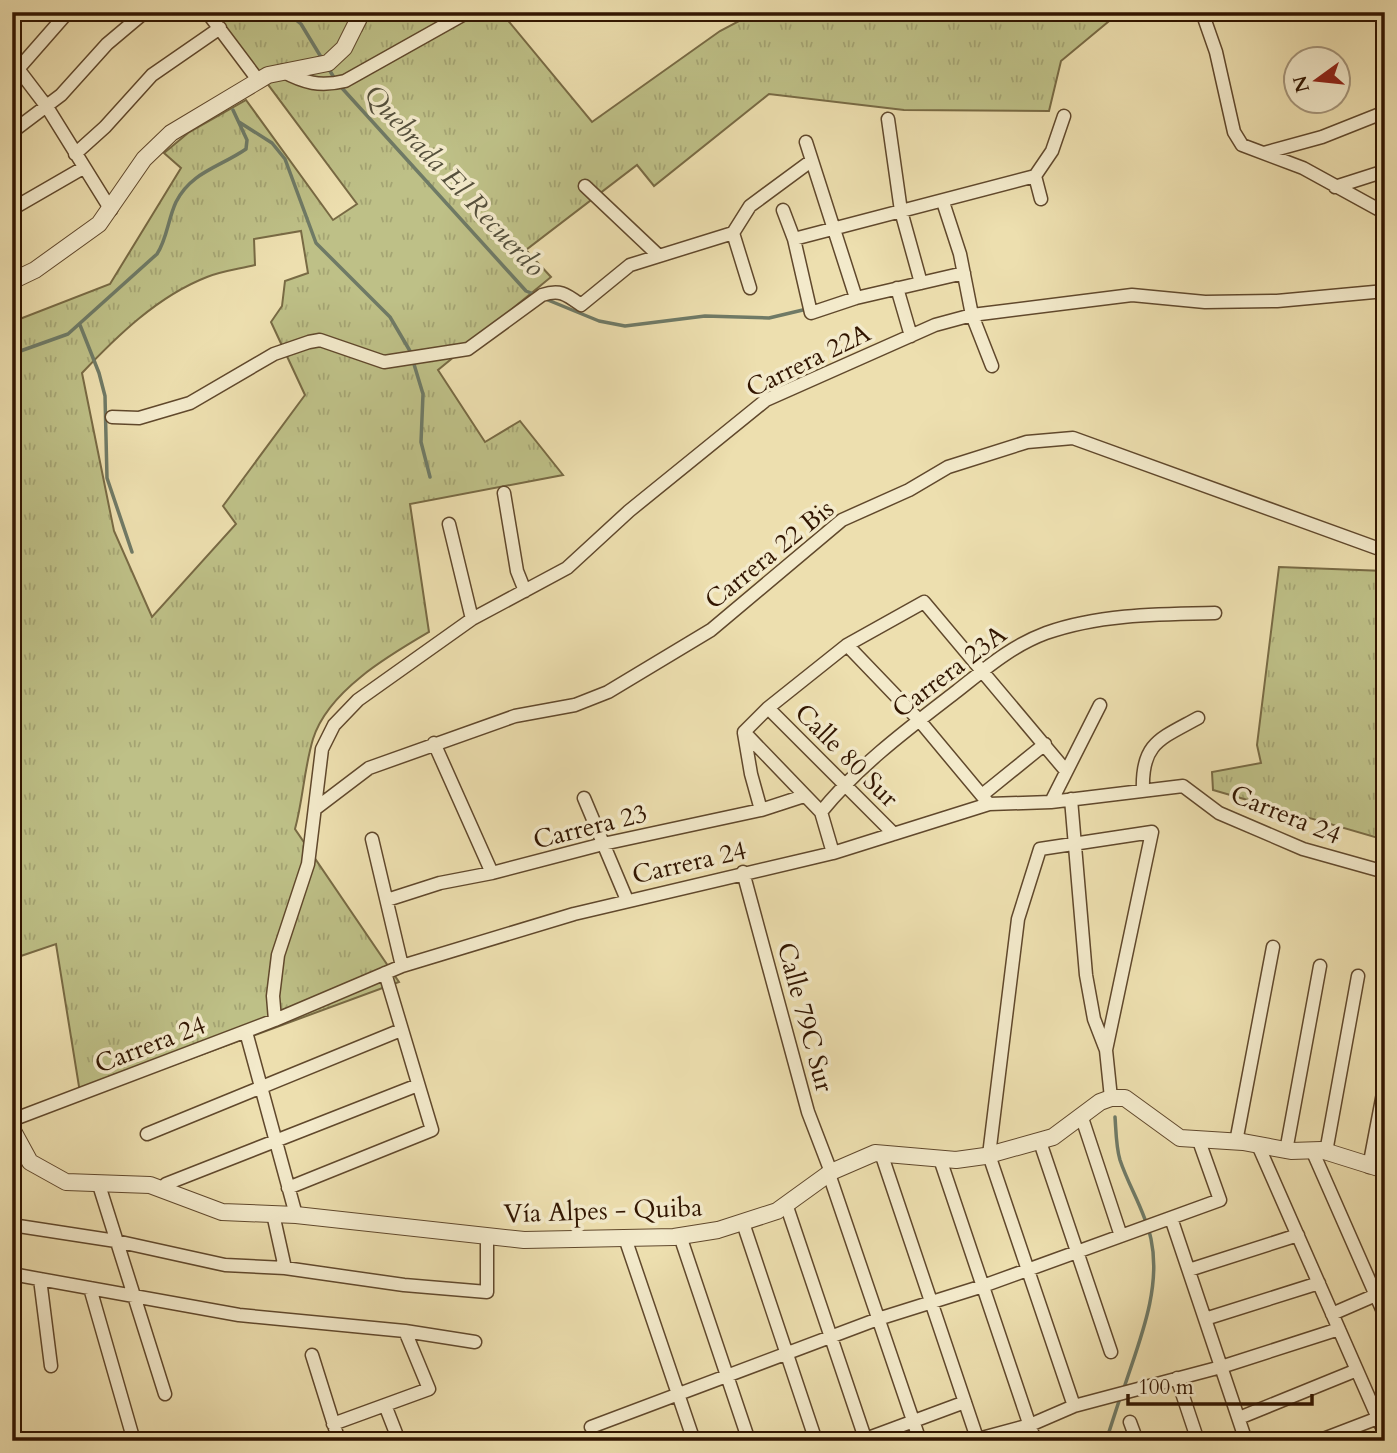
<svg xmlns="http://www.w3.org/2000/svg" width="1397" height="1453" font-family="Cardo,serif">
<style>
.grass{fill:url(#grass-tufts);stroke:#786a44;stroke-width:2;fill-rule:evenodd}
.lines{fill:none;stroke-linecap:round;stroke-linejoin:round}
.stream{stroke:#6f7a66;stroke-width:3.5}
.minor-casing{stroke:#60482c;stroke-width:15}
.tertiary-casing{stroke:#60482c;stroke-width:18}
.minor{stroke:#f3eacb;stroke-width:12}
.tertiary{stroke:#f3eacb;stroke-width:16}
.labels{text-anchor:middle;stroke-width:7;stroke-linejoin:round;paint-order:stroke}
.street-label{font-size:26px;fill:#311500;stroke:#f3eacb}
.water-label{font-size:28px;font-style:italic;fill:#55503c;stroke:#f3eacb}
</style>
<defs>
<pattern id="grass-tufts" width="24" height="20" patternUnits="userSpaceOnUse" patternTransform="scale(1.75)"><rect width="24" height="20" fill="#bec087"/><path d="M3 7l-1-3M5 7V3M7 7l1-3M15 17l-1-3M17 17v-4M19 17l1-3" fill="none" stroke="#a4a473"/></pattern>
</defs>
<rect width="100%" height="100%" fill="#eddfaf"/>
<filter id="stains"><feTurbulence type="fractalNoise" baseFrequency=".00286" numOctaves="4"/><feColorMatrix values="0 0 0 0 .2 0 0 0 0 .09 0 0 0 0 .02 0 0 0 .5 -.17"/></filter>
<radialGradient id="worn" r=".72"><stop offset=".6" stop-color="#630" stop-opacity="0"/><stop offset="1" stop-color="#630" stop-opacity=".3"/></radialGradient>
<path class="grass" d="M214,12H346L362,30L371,12H501L592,122L720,31L756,12H1120L1061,61L1049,111L904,110L769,94L654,186L637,165L526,250L551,277L438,370L485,442L520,421L563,475L410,504L429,632C388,656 328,691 313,739C304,769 303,800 295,829L399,982L81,1099L56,944L12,959V322L110,284L181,168L164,153L188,133L246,100L333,220L357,204ZM301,231L308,273L285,281L282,306L271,322L305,395L223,506L236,524L152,617L114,531L82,373C117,336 158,296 207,277C222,271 239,269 255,265L254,239Z
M1279,567L1385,571V840L1213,790L1212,772L1261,763L1257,745Z"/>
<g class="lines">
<path class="stream" d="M286,12L301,24L321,57
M330,71L336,81
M341,87L526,291L536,295
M239,122L272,143L285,159L316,243L390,317L410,351L423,394L421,442L430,477
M543,298L599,321L625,326L705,316L769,318L807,309
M80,325L99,373L105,396L107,478L132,552
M12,354L68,334L157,254C167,239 168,219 176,202C191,172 220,167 246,149L247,140L233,110
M1115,1117C1116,1130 1116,1147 1120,1160C1129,1187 1145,1211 1151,1239C1162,1290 1138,1344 1123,1391
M1106,1441L1120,1398"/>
<g class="minor-casing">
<path id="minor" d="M207,12L258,80
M1202,12L1216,52L1234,132L1242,145L1303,168L1385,213
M12,61L47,107L111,210
M18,69L68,12
M282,71C304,83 320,87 345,81L468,12
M888,119L901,211L921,283
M12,132L61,95L107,44L145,12
M806,142L856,298
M1264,153L1322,137L1385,112
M75,154L105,127L152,75L220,28
M1035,176L1052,151L1064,116
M585,186L658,255
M1335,187L1385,171
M943,202L960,254L972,315L992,366
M12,209L83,168
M783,210L794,239L811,313L856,298L964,273
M794,239L1035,176L1041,199
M750,288L733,233L750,206L811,161
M897,288L911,336
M112,417L139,418L190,403L274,354L309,342L320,340L384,362L468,349L542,295C560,289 566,294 581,305L630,265L733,233
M504,493L517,571L525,591
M449,524L472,619
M847,645L919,720L989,804
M768,708L894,834
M744,732L768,708L847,645L924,602L1066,771
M744,732L821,812L833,853
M744,733L751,774L761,810
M434,743L492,873
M1143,791C1141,743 1160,739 1198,718
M982,795L1045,744
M584,798L627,900
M1071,799L1086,975L1094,1019L1106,1050L1111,1098
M1051,802L1100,705
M315,809L369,768L515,716L575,705L608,692L711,630L842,520L909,490L948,467L1027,442L1073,438L1385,551
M821,812C859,765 909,728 957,691C985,669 1011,646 1046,633C1099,614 1159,614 1215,613
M372,839L402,966
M743,872L808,1112L831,1172
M387,900L440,883L492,873L603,844L761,810L804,796
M275,1020L273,996L278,955L308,864L322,749L334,725L358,700L472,619L567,568L629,511L766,400L935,325L972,315L1132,295L1205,302L1277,301L1385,291
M246,1032L296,1215
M1082,1118L1121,1236
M12,1120L275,1020L402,966L574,914L833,853L989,804L1051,802L1183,786L1219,813L1303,849L1385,872
M147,1134L401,1030
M1040,1142L1111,1352
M1236,1142L1273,947
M1258,1145L1385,1434
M1312,1150L1385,1316
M1286,1151L1320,966
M1326,1152L1358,976
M881,1153L978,1441
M940,1159L1035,1441
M1369,1167L1385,1083
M829,1174L920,1441
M99,1185L165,1394
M288,1188L432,1130L385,973
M162,1189L166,1184L418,1085
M786,1204L865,1438
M273,1214L285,1268
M1171,1218L1246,1441
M743,1223L816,1441
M12,1225L116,1241L225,1265L285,1268L404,1285L487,1292V1238
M680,1236L749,1441
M625,1238L694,1441
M1189,1270L1298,1235
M12,1274L239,1315L405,1331L429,1389L333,1424
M40,1279L51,1366
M90,1288L134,1441
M1332,1314L1385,1291
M1205,1319L1319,1283
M405,1331L475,1342
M312,1355L339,1441
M1177,1378L1198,1441
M385,1405L399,1441
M1074,1406L989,1155L1018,919L1040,849L1152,832L1106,1050
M1239,1418L1357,1370
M1130,1422L1137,1441
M591,1427L878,1319L983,1286L1220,1200L1199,1141
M978,1439L1030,1425L1074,1406L1221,1367L1339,1329
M860,1441L965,1402
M1318,1441L1378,1418"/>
</g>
<g class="tertiary-casing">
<path id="tertiary" d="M12,281L35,270L99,224L144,159L171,133L268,75L328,63L344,48L362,12
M12,1129L30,1162L66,1182L150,1185L222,1212L296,1215L524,1240L674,1237L718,1230L777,1211L831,1172L875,1153L956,1160L985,1156L1053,1137L1100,1102L1111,1098H1125L1180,1138L1243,1142L1291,1151L1321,1150L1385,1170"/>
</g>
<use href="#minor" class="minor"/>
<use href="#tertiary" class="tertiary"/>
</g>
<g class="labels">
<g class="street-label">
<text transform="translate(808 360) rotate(-26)" y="9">Carrera 22A</text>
<text transform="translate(769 554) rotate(-39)" y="9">Carrera 22 Bis</text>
<text transform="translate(949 671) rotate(-37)" y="9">Carrera 23A</text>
<text transform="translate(847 755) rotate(45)" y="9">Calle 80 Sur</text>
<text transform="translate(1286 814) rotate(22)" y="9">Carrera 24</text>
<text transform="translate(590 826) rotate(-14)" y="9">Carrera 23</text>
<text transform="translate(689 862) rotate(-13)" y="9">Carrera 24</text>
<text transform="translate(806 1017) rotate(75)" y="9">Calle 79C Sur</text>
<text transform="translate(150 1044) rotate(-21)" y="9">Carrera 24</text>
<text transform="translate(603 1210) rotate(-2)" y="9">Vía Alpes - Quiba</text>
</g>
<g class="water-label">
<text transform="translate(455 180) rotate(47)" y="10">Quebrada El Recuerdo</text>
</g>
</g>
<rect width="1397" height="1453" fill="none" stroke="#eddfaf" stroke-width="42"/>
<rect x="14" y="14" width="1369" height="1425" fill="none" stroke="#311500" stroke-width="3.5"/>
<rect x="21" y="21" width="1355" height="1411" fill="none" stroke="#311500" stroke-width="2"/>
<g transform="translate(1317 80) rotate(255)"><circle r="33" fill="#f3eacb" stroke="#a5957a" stroke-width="2"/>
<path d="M0-5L12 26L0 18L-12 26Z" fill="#8f2418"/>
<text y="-10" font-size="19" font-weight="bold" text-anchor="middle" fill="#311500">N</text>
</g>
<path d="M1128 1394v10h184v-10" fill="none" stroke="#311500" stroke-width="3.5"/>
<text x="1138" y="1394" font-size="21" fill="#311500" stroke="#f3eacb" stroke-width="5" paint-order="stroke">100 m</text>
<rect width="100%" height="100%" filter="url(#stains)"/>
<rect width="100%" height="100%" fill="url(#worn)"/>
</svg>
